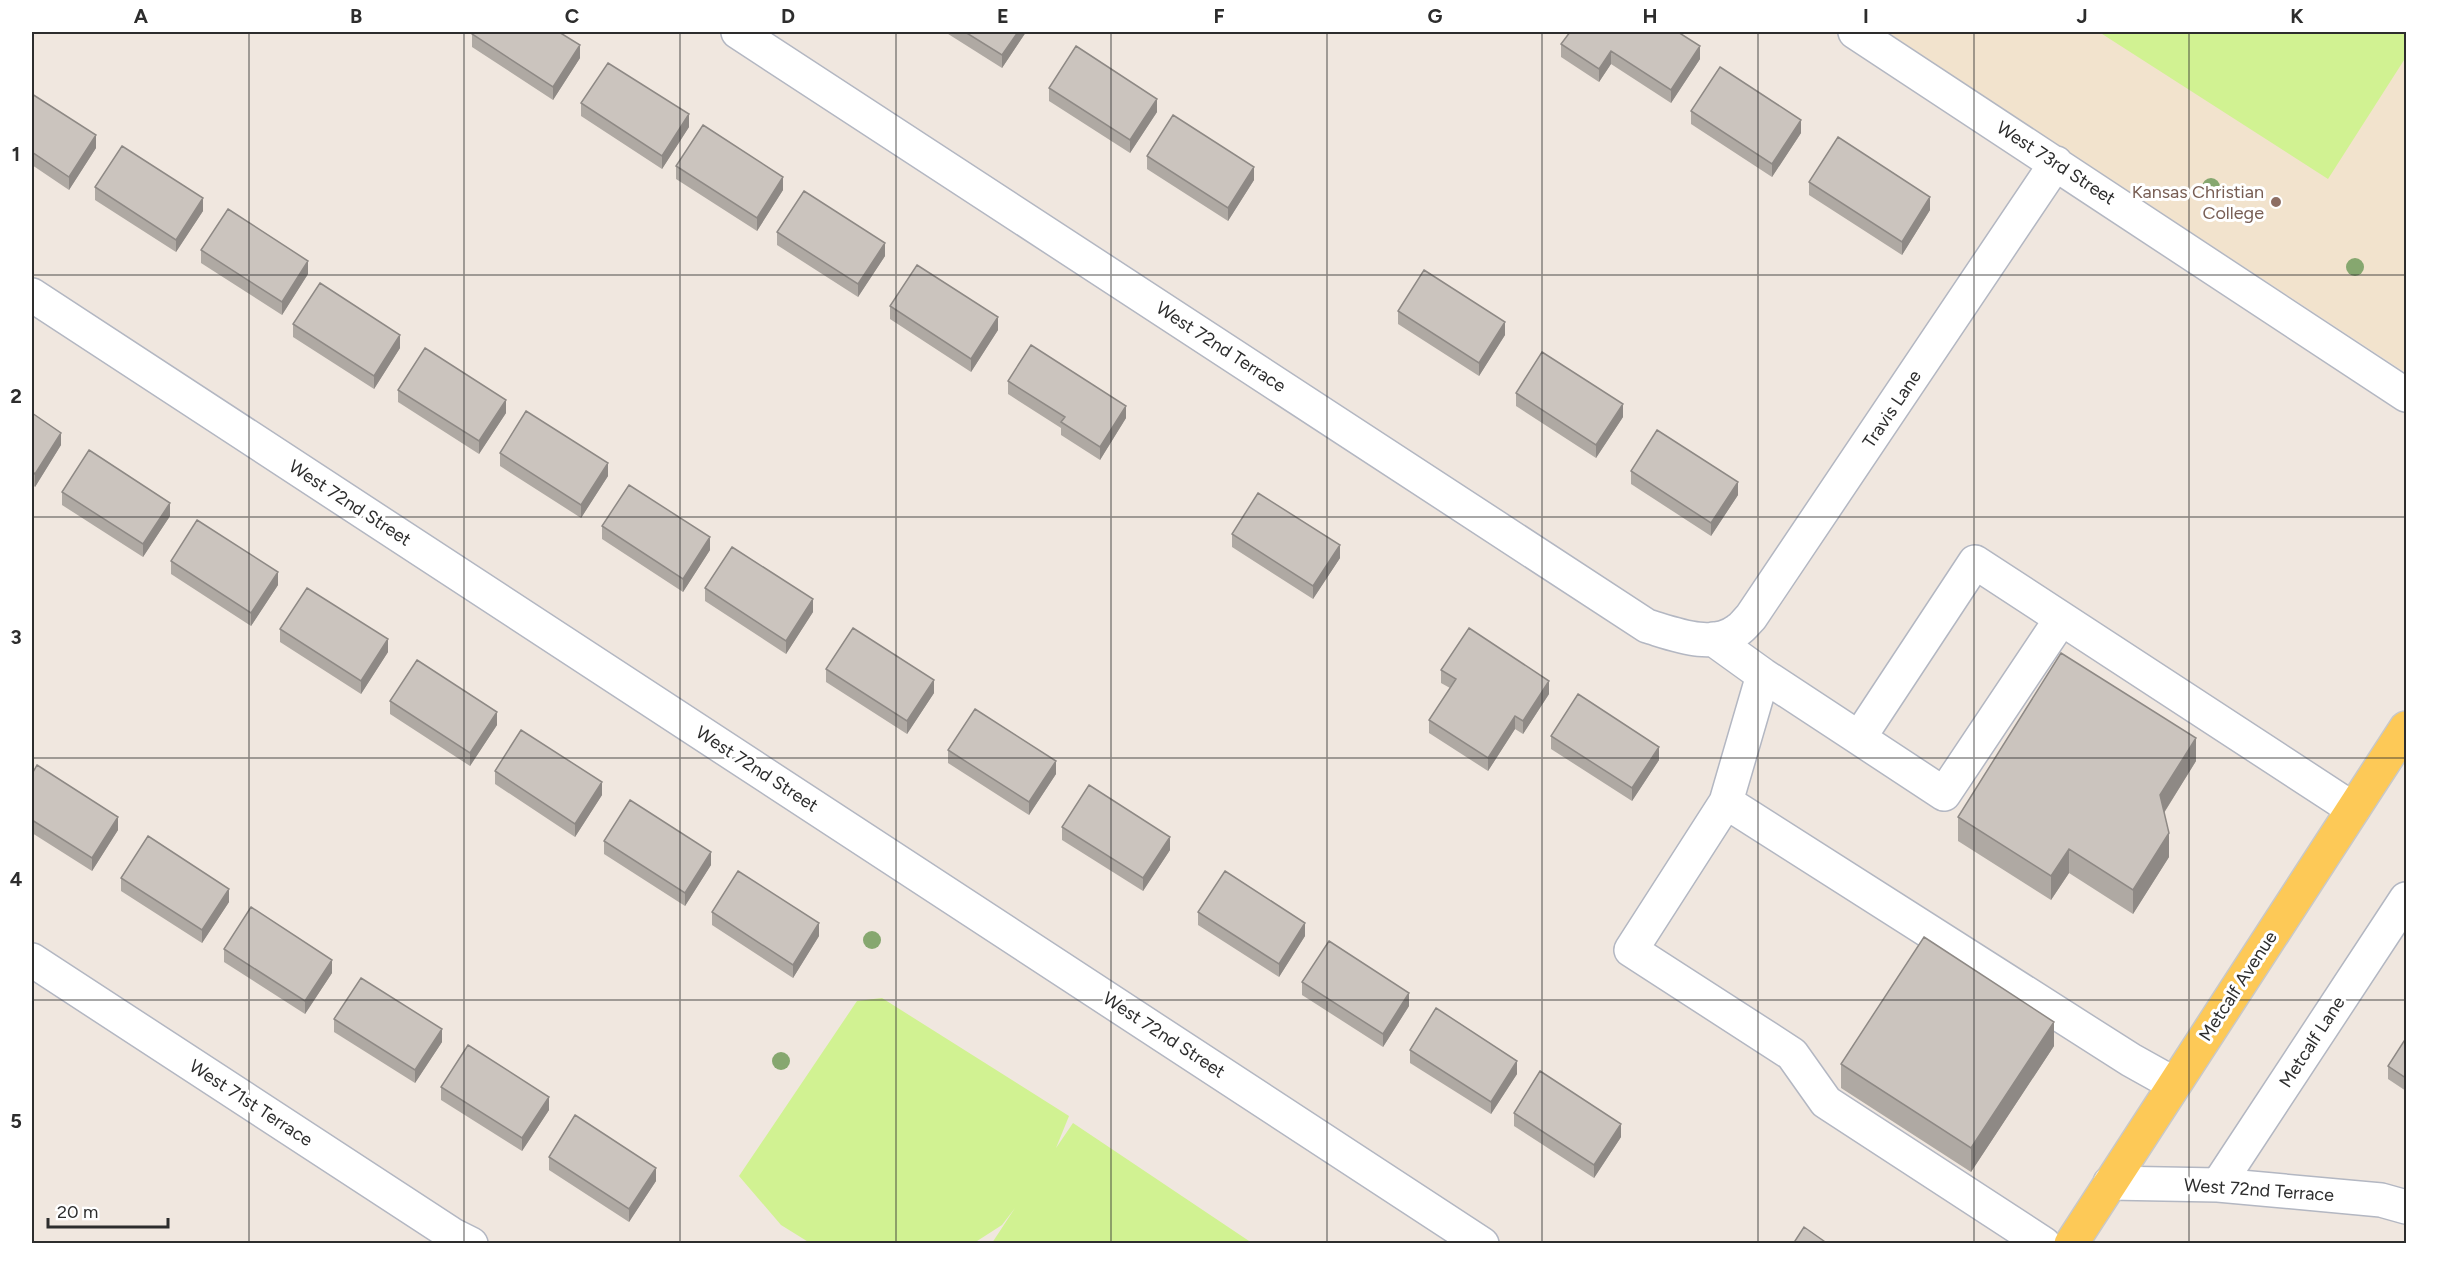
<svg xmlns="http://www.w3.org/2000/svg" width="2438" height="1275" font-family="Figtree,sans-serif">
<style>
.education{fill:#f2e3cd}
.pitch{fill:#d1f292}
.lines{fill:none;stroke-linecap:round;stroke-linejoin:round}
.minor-casing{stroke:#b3b7c2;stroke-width:36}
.major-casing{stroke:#c8c8c8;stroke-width:36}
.minor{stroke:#fff;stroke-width:33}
.major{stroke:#fdc957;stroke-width:33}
.tree{fill:#86a76f}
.wall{fill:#afa9a3}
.shaded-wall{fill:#8e8985}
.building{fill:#cbc4be;stroke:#8e8985;stroke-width:1.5}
.grid{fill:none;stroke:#2d2d2d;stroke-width:1.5;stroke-opacity:0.55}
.education-dot{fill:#8d6e63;stroke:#fff;stroke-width:2}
.labels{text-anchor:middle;stroke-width:6;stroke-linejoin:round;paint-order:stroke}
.street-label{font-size:18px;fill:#2d2d2d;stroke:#fff}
.education-label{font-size:18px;fill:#785e54;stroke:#fff;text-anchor:end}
.neatline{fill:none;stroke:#2d2d2d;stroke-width:2}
.grid-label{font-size:20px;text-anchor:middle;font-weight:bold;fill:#2d2d2d}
</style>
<rect width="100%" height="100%" fill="#f0e7df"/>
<path class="education" d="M1886,32H2406V373Z"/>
<path class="pitch" d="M2099,32H2406V57L2328,179Z
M882,998L1069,1116L1056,1148L1073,1123L1252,1243H992L1015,1208L1002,1225L974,1243H810L781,1225L739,1176L857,1001Z"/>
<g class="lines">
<g class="minor-casing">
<path id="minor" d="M738,32L1647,626C1674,634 1712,650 1738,630C1743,627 1747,621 1751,617L2056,163
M1855,32L2406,395
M32,295L1482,1244
M1713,639L1763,675L1859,738L1975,562L2353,809
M1763,675L1726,802L1631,950L1792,1054L1826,1102L2044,1244
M1859,738L1944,794L2061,619
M1726,802L2131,1060L2174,1084
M32,960L453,1235L471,1244
M2110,1183L2218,1185L2381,1200L2406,1207
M2218,1185L2406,899"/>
</g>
<g class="major-casing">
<path id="major" d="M2071,1244L2406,728"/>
</g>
<use href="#minor" class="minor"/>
<use href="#major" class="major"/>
</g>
<g class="tree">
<circle cx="2211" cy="187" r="9"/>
<circle cx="2355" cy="267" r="9"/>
<circle cx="872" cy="940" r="9"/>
<circle cx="781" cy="1061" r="9"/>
</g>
<path class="wall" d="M945,32H1026L1002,68Z
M472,34L580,58L553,100L472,47Z
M1561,44L1700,59L1671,103L1611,64L1599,82L1561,57Z
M1049,88L1157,112L1130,153L1049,101Z
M32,94L96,148L69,190L32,165Z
M581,103L689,127L662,169L581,116Z
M1691,111L1801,133L1772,177L1691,124Z
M1147,156L1254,180L1228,221L1147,169Z
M676,166L783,190L757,231L676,179Z
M1809,182L1930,210L1902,255L1809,195Z
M95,187L203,211L176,252L95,200Z
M777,232L885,256L858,297L777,245Z
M201,250L308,274L282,315L201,263Z
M890,306L998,330L971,372L890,319Z
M1398,311L1505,335L1479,376L1398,324Z
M293,324L400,348L374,389L293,337Z
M1008,381L1126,418L1100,460L1061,435V428L1008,394Z
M398,390L506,413L479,454L398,402Z
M1516,393L1623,417L1596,458L1516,406Z
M32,413L61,445L35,487L32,484Z
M500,453L608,476L581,518L500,466Z
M1631,471L1738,495L1711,536L1631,484Z
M62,492L170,516L143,557L62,505Z
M602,526L710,550L683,592L602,539Z
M1232,534L1340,558L1313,599L1232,547Z
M171,561L278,585L251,626L171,574Z
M705,588L813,612L786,654L705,601Z
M280,629L388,652L361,694L280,642Z
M826,669L934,693L907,734L826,682Z
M1441,670L1549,694L1523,734L1515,729L1488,771L1429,733V720L1450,688L1441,683Z
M390,701L497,725L470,766L390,714Z
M1551,736L1659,760L1632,801L1551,749Z
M948,750L1056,774L1029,815L948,763Z
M2196,761L2164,813L2169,857L2133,914L2069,873L2051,900L1958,841V817Z
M495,771L602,795L575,837L495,784Z
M32,774L118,830L92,871L32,833Z
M1062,827L1170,850L1143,891L1062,840Z
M604,841L711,865L685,906L604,854Z
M121,878L229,902L202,943L121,891Z
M712,912L819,936L793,978L712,925Z
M1198,912L1305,936L1279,977L1198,925Z
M224,949L332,973L305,1014L224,962Z
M1302,982L1409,1006L1383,1047L1302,995Z
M334,1019L442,1042L415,1083L334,1032Z
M2406,1038V1091L2388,1079V1066Z
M2054,1046L1971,1172L1841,1088V1064Z
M1410,1050L1517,1074L1491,1114L1410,1063Z
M441,1087L549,1110L522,1151L441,1100Z
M1514,1113L1621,1137L1594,1178L1514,1126Z
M549,1157L656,1181L629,1222L549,1170Z"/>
<path class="shaded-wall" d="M1018,32H1026L1002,68V55Z
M580,45V58L553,100V87Z
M1700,46V59L1671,103V90Z
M1611,51V64L1599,82V69Z
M1157,99V112L1130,153V140Z
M689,114V127L662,169V156Z
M1801,120V133L1772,177V164Z
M96,135V148L69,190V177Z
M1254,167V180L1228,221V208Z
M783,177V190L757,231V218Z
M1930,197V210L1902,255V242Z
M203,198V211L176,252V240Z
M885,243V256L858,297V284Z
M308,261V274L282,315V302Z
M998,317V330L971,372V359Z
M1505,322V335L1479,376V363Z
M400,335V348L374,389V376Z
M506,400V413L479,454V441Z
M1623,404V417L1596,458V445Z
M1126,406V418L1100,460V447Z
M61,433V445L35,487V474Z
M608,463V476L581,518V505Z
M1738,482V495L1711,536V523Z
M170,503V516L143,557V544Z
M710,537V550L683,592V579Z
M1340,545V558L1313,599V586Z
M278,572V585L251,626V613Z
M813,599V612L786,654V641Z
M388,639V652L361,694V681Z
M934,680V693L907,734V721Z
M1549,681V694L1523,734V721Z
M497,712V725L470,766V753Z
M1515,716V729L1488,771V758Z
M2196,738V761L2160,819V795Z
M1659,747V760L1632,801V788Z
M1056,761V774L1029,815V802Z
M602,782V795L575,837V824Z
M118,817V830L92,871V858Z
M2169,833V857L2133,914V890Z
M1170,837V850L1143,891V878Z
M2069,849V873L2051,900V876Z
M711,852V865L685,906V893Z
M229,889V902L202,943V930Z
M819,923V936L793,978V965Z
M1305,923V936L1279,977V964Z
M332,960V973L305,1014V1001Z
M1409,993V1006L1383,1047V1034Z
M2054,1022V1046L1971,1172V1148Z
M442,1029V1042L415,1083V1070Z
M1517,1061V1074L1491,1114V1102Z
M549,1097V1110L522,1151V1138Z
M1621,1124V1137L1594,1178V1165Z
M656,1168V1181L629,1222V1209Z"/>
<path class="building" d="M474,32H559L580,45L553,87L472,34Z
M965,32H1018L1002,55Z
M1570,32H1678L1700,46L1671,90L1611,51L1599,69L1561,44Z
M1076,46L1157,99L1130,140L1049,88Z
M608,63L689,114L662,156L581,103Z
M1720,67L1801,120L1772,164L1691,111Z
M32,94L96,135L69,177L32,152Z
M1173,115L1254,167L1228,208L1147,156Z
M703,125L783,177L757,218L676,166Z
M1838,137L1930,197L1902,242L1809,182Z
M122,146L203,198L176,240L95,187Z
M804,191L885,243L858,284L777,232Z
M228,209L308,261L282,302L201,250Z
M917,265L998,317L971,359L890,306Z
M1424,270L1505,322L1479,363L1398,311Z
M320,283L400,335L374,376L293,324Z
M1031,345L1126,406L1100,447L1061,422L1065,417L1008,381Z
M425,348L506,400L479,441L398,390Z
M1542,352L1623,404L1596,445L1516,393Z
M526,411L608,463L581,505L500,453Z
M32,413L61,433L35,474L32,471Z
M1657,430L1738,482L1711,523L1631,471Z
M89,450L170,503L143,544L62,492Z
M629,485L710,537L683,579L602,526Z
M1258,493L1340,545L1313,586L1232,534Z
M197,520L278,572L251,613L171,561Z
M732,547L813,599L786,641L705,588Z
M307,588L388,639L361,681L280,629Z
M853,628L934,680L907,721L826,669Z
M1469,628L1549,681L1523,721L1515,716L1488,758L1429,720L1456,679L1441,670Z
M2061,653L2196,738L2160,795L2169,833L2133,890L2069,849L2051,876L1958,817Z
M417,660L497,712L470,753L390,701Z
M1578,694L1659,747L1632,788L1551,736Z
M975,709L1056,761L1029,802L948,750Z
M521,730L602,782L575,824L495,771Z
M37,765L118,817L92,858L32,820V774Z
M1089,785L1170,837L1143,878L1062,827Z
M630,800L711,852L685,893L604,841Z
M148,836L229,889L202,930L121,878Z
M738,871L819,923L793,965L712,912Z
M1225,871L1305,923L1279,964L1198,912Z
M251,907L332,960L305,1001L224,949Z
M1924,937L2054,1022L1971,1148L1841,1064Z
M1329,941L1409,993L1383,1034L1302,982Z
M361,978L442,1029L415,1070L334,1019Z
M1436,1008L1517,1061L1491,1102L1410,1050Z
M2406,1038V1078L2388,1066Z
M468,1045L549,1097L522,1138L441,1087Z
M1540,1071L1621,1124L1594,1165L1514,1113Z
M575,1115L656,1168L629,1209L549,1157Z
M1804,1227L1828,1244H1793Z"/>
<path class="grid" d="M249,32V1244M464,32V1244M680,32V1244M896,32V1244M1111,32V1244M1327,32V1244M1542,32V1244M1758,32V1244M1974,32V1244M2189,32V1244M32,275H2406M32,517H2406M32,758H2406M32,1000H2406"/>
<circle class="education-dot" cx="2276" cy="202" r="6"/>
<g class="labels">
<g class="street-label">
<text transform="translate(2056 163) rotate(33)" y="6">West 73rd Street</text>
<text transform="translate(1221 347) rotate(33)" y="6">West 72nd Terrace</text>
<text transform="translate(1892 409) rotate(-56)" y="6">Travis Lane</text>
<text transform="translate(350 503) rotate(33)" y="6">West 72nd Street</text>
<text transform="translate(757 769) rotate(33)" y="6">West 72nd Street</text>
<text transform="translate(2238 986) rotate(-57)" y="6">Metcalf Avenue</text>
<text transform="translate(1164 1035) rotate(33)" y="6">West 72nd Street</text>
<text transform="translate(2312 1042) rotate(-57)" y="6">Metcalf Lane</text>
<text transform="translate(251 1103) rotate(33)" y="6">West 71st Terrace</text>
<text transform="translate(2259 1190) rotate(4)" y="6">West 72nd Terrace</text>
</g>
<g class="education-label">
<text x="2264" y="198">Kansas Christian<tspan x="2264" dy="21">College</tspan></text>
</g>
</g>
<rect width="2438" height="1275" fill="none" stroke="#ffffff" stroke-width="66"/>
<path d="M48 1218v9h120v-9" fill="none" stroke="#2d2d2d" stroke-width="3"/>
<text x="57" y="1218" font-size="18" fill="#2d2d2d" stroke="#ffffff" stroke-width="4.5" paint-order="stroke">20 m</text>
<rect x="33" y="33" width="2372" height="1209" class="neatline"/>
<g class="grid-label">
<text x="141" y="23">A</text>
<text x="356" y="23">B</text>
<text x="572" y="23">C</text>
<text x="788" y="23">D</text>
<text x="1003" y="23">E</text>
<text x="1219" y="23">F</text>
<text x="1435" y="23">G</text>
<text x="1650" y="23">H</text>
<text x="1866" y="23">I</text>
<text x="2082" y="23">J</text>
<text x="2297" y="23">K</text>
<text x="16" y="161">1</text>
<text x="16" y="403">2</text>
<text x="16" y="644">3</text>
<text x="16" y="886">4</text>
<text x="16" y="1128">5</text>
</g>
</svg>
